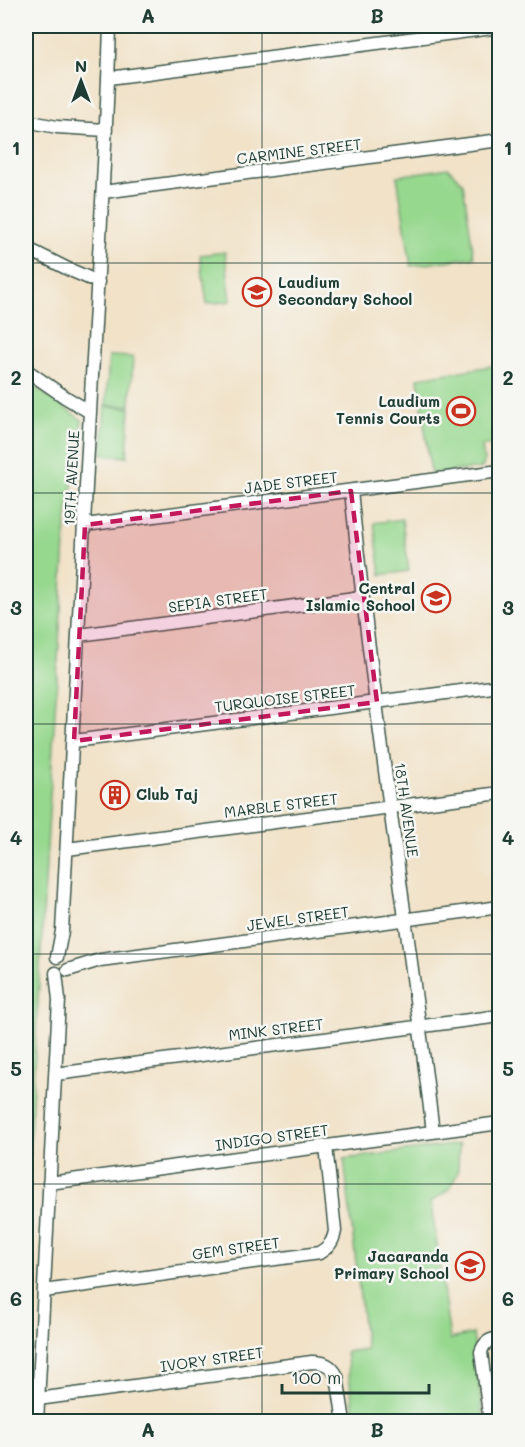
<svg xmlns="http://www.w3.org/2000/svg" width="525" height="1447" font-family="Mali,sans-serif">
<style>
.green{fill:#97d88f;stroke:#5b8a62;stroke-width:1.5}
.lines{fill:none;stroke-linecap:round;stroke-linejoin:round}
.minor-casing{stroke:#3e564a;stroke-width:15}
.minor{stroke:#fff;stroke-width:12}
.marked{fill:#c2185b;fill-opacity:0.2;stroke:#c2185b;stroke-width:4.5;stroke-dasharray:12 8;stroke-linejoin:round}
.grid{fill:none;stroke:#1f3d34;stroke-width:1.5;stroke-opacity:0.55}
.labels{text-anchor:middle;stroke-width:5;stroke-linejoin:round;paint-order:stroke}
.street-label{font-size:15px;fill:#1f3d34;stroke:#f6f6f2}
.poi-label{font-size:15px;font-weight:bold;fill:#1f3d34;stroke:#f6f6f2;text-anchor:end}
.neatline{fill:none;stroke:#1f3d34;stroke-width:2}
.grid-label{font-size:20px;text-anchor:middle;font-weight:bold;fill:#1f3d34}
</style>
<rect width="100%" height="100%" fill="#f6f6f2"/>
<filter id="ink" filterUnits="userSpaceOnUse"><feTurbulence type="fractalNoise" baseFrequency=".0167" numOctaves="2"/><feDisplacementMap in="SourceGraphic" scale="12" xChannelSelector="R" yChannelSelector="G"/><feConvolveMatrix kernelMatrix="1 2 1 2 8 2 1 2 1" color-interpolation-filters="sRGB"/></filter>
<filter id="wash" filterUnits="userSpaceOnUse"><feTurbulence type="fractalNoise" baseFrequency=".008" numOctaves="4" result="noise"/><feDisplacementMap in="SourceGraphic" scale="24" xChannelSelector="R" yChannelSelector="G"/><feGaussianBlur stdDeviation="1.35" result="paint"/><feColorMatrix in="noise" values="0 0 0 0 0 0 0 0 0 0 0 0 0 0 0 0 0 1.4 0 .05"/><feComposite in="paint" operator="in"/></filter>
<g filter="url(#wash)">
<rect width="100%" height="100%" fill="#f1e2c8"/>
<path class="green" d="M448,168L463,183L474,257L411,266L397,176Z
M225,252L231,301L207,304L200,255Z
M109,356L133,357L130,406L106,405Z
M499,365V443L482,446L484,462L482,468L431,474L418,378Z
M26,381L82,420L66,525L26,1204Z
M105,406L130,408L127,457L102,455Z
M402,519L409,571L381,575L374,523Z
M459,1144L458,1172L450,1189L431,1202L450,1339L473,1334L483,1421H355L346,1352L366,1349L344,1159Z"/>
</g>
<g filter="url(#ink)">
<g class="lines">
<g class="minor-casing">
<path id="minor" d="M109,78L500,27
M26,121L57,127L106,130
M103,192L500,140
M26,248L68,269L98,282
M26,370L65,397L90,412
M351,491C373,705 407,918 433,1132
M85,525L500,471
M79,635L362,597
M74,741L500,686
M67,849L500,793
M57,957L62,931C72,758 81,585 90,412C97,283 106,155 110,26
M68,970L100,960L500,907
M56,1074L500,1016
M49,1183L500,1123
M44,1291L319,1253C329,1247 333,1242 335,1231L326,1146
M38,1399L312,1362C324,1362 331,1365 337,1376L344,1422
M37,1422L59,1000L56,973
M490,1422L481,1352C484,1342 490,1339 500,1338"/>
</g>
<use href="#minor" class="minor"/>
</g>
</g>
<path class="marked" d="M351,491L377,702L74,741L85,525Z"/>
<path class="grid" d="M262,26V1422M26,263H500M26,493H500M26,724H500M26,954H500M26,1184H500"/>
<defs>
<g id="school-ring" transform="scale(1.5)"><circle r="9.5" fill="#f6f6f2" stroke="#c8321e" stroke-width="1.5"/><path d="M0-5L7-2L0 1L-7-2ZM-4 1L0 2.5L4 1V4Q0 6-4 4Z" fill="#c8321e"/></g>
<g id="stadium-ring" transform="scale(1.5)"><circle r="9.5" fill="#f6f6f2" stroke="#c8321e" stroke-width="1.5"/><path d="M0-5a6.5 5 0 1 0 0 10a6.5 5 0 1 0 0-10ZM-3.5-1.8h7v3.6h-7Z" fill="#c8321e"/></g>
<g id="building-ring" transform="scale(1.5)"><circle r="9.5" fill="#f6f6f2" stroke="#c8321e" stroke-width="1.5"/><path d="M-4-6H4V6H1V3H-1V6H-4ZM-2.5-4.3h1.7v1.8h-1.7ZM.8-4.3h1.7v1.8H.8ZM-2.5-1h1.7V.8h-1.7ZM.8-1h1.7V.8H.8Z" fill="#c8321e"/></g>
</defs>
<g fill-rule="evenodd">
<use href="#school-ring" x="257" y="292"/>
<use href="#stadium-ring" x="461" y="411"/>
<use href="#school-ring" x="436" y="598"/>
<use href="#building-ring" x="115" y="795"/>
<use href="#school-ring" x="470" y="1266"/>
</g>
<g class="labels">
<g class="street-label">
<text transform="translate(299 152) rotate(-7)" y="5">CARMINE STREET</text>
<text transform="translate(72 478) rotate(-87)" y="5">19TH AVENUE</text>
<text transform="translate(291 483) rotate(-7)" y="5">JADE STREET</text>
<text transform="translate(218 601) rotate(-8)" y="5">SEPIA STREET</text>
<text transform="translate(285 699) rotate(-7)" y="5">TURQUOISE STREET</text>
<text transform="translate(281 806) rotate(-7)" y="5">MARBLE STREET</text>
<text transform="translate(406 810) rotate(82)" y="5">18TH AVENUE</text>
<text transform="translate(298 919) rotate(-8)" y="5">JEWEL STREET</text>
<text transform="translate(276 1030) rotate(-7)" y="5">MINK STREET</text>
<text transform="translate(272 1138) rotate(-8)" y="5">INDIGO STREET</text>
<text transform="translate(236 1249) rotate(-8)" y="5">GEM STREET</text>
<text transform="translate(212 1360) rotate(-8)" y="5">IVORY STREET</text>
</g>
<g class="poi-label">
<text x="278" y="288" text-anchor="start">Laudium<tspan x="278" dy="17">Secondary School</tspan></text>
<text x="440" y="407">Laudium<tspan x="440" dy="17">Tennis Courts</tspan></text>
<text x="415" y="594">Central<tspan x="415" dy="17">Islamic School</tspan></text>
<text x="136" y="800" text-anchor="start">Club Taj</text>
<text x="449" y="1262">Jacaranda<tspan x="449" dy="17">Primary School</tspan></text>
</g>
</g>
<rect width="525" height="1447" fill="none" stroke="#f6f6f2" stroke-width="66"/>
<g transform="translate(81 81)" stroke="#f6f6f2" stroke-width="4.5" paint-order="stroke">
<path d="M0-4.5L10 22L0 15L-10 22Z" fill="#1f3d34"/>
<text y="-9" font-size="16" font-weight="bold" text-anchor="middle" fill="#1f3d34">N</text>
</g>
<path d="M282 1384v9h147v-9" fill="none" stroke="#1f3d34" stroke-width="3"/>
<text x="291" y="1384" font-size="18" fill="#1f3d34" stroke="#f6f6f2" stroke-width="4.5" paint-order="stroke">100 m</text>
<rect x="33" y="33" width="459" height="1381" class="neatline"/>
<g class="grid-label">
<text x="148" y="23">A</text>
<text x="377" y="23">B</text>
<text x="16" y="155">1</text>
<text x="508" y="155">1</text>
<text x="16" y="385">2</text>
<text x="508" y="385">2</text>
<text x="16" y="615">3</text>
<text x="508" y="615">3</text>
<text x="16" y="845">4</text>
<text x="508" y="845">4</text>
<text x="16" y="1076">5</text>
<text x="508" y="1076">5</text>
<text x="16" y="1306">6</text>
<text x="508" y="1306">6</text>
<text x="148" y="1437">A</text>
<text x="377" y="1437">B</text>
</g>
</svg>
